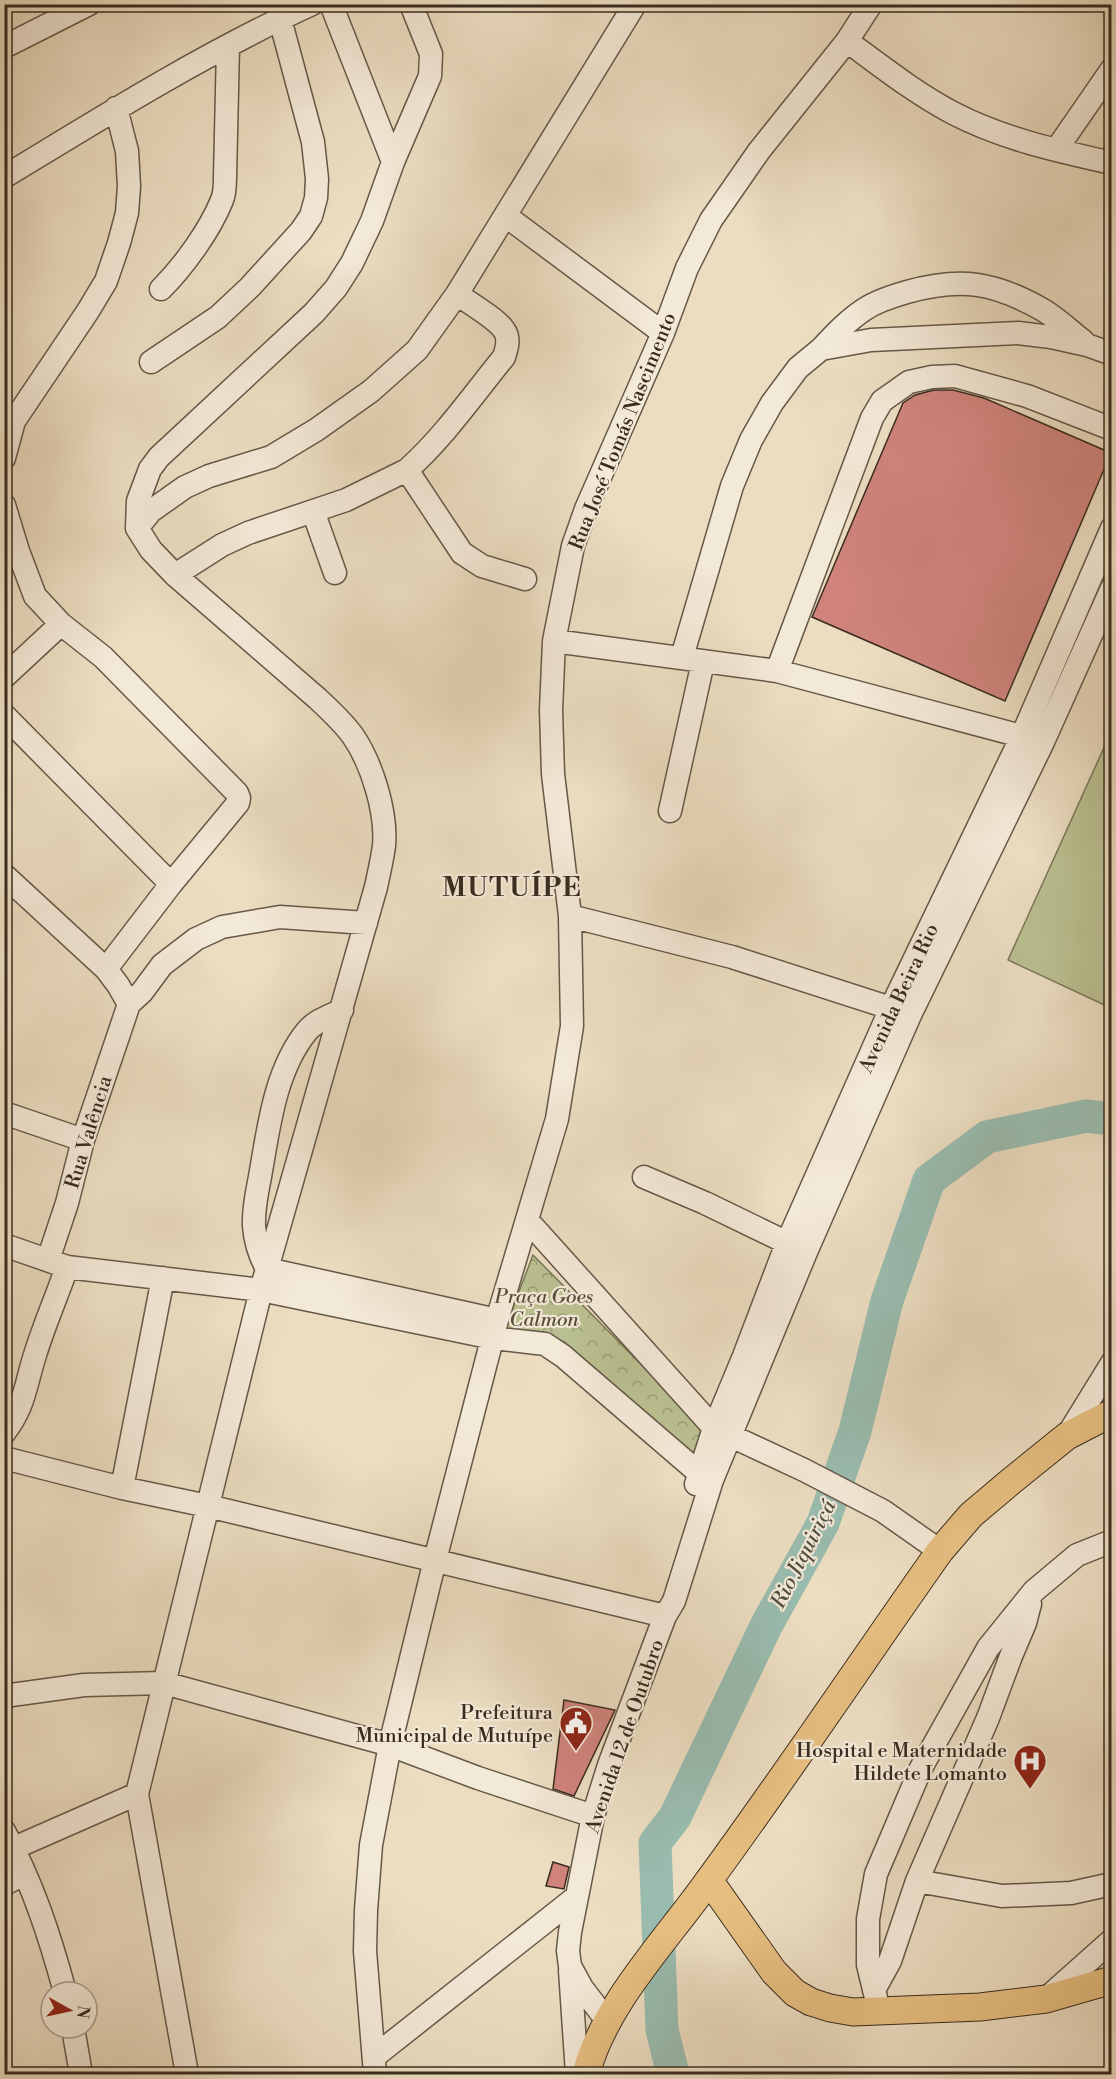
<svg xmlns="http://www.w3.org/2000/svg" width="1116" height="2079" font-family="'Libre Bodoni',serif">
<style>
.forest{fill:url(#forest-crowns);stroke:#7a7658;stroke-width:1.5}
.pitch{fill:#bac091;stroke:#7a7658;stroke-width:1.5}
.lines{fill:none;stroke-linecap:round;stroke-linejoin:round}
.river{stroke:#99bcaf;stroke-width:33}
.building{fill:#cf837b;stroke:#392c1f;stroke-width:1.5}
.minor-casing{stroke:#665848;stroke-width:25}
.major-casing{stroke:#392c1f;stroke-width:29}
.minor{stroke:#f3e9d7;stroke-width:22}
.major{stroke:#e6be80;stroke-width:27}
.labels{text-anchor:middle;stroke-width:4.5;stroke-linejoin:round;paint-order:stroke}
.street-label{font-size:20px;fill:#392c1f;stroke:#f3e9d7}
.park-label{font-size:20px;font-style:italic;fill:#59513c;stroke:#f3e9d7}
.poi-label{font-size:20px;fill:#392c1f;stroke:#f3e9d7;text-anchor:end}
.water-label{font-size:21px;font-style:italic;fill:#515043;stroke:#f3e9d7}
.district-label{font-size:26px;font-weight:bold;letter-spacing:1.5px;fill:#392c1f;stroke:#f3e9d7}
</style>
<defs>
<pattern id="forest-crowns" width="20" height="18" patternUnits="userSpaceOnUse" patternTransform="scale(1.5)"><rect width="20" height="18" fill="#bac091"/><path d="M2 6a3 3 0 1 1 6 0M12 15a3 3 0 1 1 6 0" fill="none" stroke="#989c76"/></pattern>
</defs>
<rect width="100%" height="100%" fill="#ecddc1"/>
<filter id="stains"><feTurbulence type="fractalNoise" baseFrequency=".00333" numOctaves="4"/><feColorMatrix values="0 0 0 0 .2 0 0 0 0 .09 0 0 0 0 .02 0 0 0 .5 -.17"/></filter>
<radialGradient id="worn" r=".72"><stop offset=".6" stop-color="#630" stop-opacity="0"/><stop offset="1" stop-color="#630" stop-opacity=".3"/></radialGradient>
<path class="forest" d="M533,1255L706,1430L695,1463L505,1328Z"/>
<path class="pitch" d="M1111,732V1008L1008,960Z"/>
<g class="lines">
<path class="river" d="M673,2074L662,2030L655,1843L675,1817L766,1626L823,1523L855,1431L887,1301L929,1180L987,1137L1086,1116L1112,1119"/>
</g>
<path class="building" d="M934,390H953L984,398L1111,453L1005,701L812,617L903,403L915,395Z
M564,1700L615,1710L574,1796L553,1789Z
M553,1862L569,1867L564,1889L546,1886Z"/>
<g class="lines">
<g class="minor-casing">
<path id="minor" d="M331,4L393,162
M847,41C881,66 915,93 953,113C1003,139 1058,151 1112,163
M4,47L89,4
M1056,150L1112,69
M4,177C104,116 205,53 312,4
M506,216L663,333
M161,289C184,266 210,230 222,200C225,193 225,184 225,177L228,47
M821,349C834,335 848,320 865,309C877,301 893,296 907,292C961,277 994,282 1043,310C1057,318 1070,331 1083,341
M151,362L218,317L250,287L301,231L311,216L316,198L317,179L313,142L280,19
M4,458L14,421L88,311L106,281L119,243L127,213L129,186L127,151L116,108
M407,470C444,437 473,395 504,357C507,348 510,338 504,330C496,318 469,303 457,294
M4,505L18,551L35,596L61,624L103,657L237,793L239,798L238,803L171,884L106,969
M313,511L335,573
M137,528L151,511L185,487L209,476L271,457L316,430L371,391L417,350L457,294L635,4
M175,575L222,545L248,533L346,500L407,470L462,553L482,566L525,579
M554,641L777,671L1036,740
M682,657L732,486L751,440L772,403L798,368L821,349L871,340L1018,333L1051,337L1087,345L1112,354
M777,671L872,418L882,401L909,382L932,377L955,376L1027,396L1112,429
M4,677L61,624
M4,715L171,884
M670,811L703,662
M4,875L106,969L118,985L129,1004L142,992L162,965L196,939L222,927L280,917L366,923
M570,916L732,957L906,1013
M342,1010C330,1016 316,1020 307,1031C276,1069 269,1124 261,1171C258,1189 253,1207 254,1226C255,1241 260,1256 267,1269L497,1320
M4,1113L83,1140
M644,1177L705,1203L800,1249
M528,1221L714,1428L804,1470L883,1511L940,1551
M4,1245L67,1267L261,1290L493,1338L545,1344L563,1356L699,1473L709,1479
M48,1260L67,1203L83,1140L129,1004
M4,1433C25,1406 25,1386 35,1355C44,1325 57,1296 67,1267
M1067,1436L1112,1363
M4,1458L122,1488L208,1506L665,1616
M696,1484L714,1428L744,1356L787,1243L891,1008L1022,736L1112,528
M122,1488L163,1278
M4,1696L84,1685L164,1683L390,1745L478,1778L593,1816
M4,1831C32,1881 50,1937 65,1992
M14,1848L137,1794
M917,1881L1002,1896L1071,1893L1112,1884
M4,1884L25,1874
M570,1970L577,2074
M874,1990L890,1961L917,1881L988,1718L1011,1656L1025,1623L1030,1604
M1048,1997L1112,1940
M879,2010L868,1965V1919L876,1874L921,1768L988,1648L1034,1591L1077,1555L1112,1541
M608,2022L582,1988L570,1966L568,1951L570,1932L593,1816L609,1765L665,1616L674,1601L712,1480L806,1252L910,1015L1043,742L1112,588
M73,2028L81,2074
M375,2056L575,1898
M187,2074L137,1794L261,1290L376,887C379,873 382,860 384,846C387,812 372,764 353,736C343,722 331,711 318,699L175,575L151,550L137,528L138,501L150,469L159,457L314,313L336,288L352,263L372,221L393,162L430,76L431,54L411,4
M375,2074L365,1951L366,1910L371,1845L390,1745L435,1560L497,1320L557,1119L572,1026L570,916L553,774L551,710L554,641L573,546L586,509L663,333L687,268L711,220L759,151L847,41L871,4"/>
</g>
<g class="major-casing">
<path id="major" d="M709,1880L774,1972L795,1993L811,2002L830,2008L853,2012L980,2007L1046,1999L1112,1980
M586,2074C604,2005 663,1944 704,1887C785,1777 861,1663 940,1551L971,1515L1010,1482L1067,1436L1112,1413"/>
</g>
<use href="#minor" class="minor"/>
<use href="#major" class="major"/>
</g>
<defs>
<g id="civic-pin" transform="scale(1.725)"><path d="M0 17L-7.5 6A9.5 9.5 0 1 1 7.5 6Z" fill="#8f2418" stroke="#f3e9d7"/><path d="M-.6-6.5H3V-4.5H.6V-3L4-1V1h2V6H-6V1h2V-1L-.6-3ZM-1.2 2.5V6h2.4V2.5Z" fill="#fff"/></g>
<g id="hospital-pin" transform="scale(1.725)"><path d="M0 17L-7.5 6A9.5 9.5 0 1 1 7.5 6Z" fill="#8f2418" stroke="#f3e9d7"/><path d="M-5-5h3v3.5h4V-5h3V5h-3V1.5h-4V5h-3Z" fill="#fff"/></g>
</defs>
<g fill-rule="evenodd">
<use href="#civic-pin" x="576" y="1723"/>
<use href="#hospital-pin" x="1030" y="1761"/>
</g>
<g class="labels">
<g class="street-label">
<text transform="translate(622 431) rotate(-68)" y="7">Rua José Tomás Nascimento</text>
<text transform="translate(898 998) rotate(-65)" y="7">Avenida Beira Rio</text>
<text transform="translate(88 1132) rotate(-73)" y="7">Rua Valência</text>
<text transform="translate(624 1736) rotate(-71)" y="7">Avenida 12 de Outubro</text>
</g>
<g class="park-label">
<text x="544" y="1303">Praça Goes<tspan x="544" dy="23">Calmon</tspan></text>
</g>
<g class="poi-label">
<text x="553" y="1719">Prefeitura<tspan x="553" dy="23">Municipal de Mutuípe</tspan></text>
<text x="1007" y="1757">Hospital e Maternidade<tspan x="1007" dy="23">Hildete Lomanto</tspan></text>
</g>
<g class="water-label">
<text transform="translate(803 1554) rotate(-63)" y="7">Rio Jiquiriçá</text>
</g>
<g class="district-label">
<text x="512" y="896">MUTUÍPE</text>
</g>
</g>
<rect width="1116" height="2079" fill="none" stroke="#ecddc1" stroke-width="24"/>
<rect x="6" y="6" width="1104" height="2067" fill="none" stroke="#392c1f" stroke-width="3"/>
<rect x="12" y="12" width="1092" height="2055" fill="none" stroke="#392c1f" stroke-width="1.5"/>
<g transform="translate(69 2010) rotate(98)"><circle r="28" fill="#f3e9d7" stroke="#a99d8d" stroke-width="1.5"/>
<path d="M0-4.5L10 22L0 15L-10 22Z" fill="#8f2418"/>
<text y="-9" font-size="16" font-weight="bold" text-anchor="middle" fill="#392c1f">N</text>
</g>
<rect width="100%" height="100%" filter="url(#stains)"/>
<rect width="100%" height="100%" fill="url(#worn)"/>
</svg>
